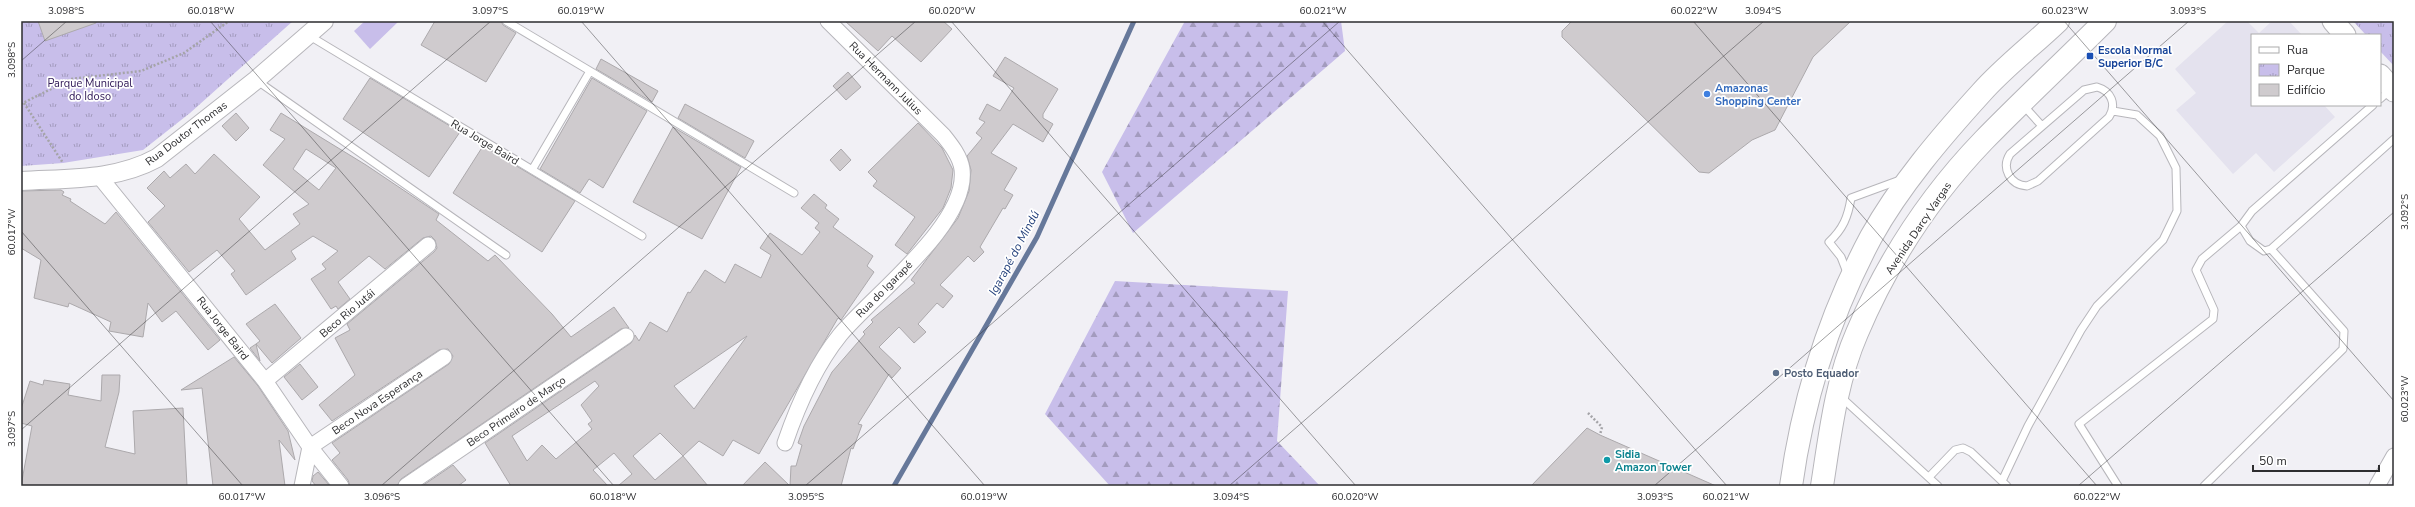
<svg xmlns="http://www.w3.org/2000/svg" width="2415" height="507" font-family="'Nunito Sans',sans-serif">
<style>
.built{fill:#e4e2ee}
.forest{fill:url(#forest-firs)}
.park{fill:url(#park-tufts)}
.garden{fill:#c8beea}
.lines{fill:none;stroke-linecap:round;stroke-linejoin:round}
.stream{stroke:#66789a;stroke-width:5}
.building{fill:#cfcbce;stroke:#aca9ac;fill-rule:evenodd}
.service-casing{stroke:#b7b6bb;stroke-width:9}
.minor-casing{stroke:#b7b6bb;stroke-width:17}
.tertiary-casing{stroke:#b7b6bb;stroke-width:20}
.secondary-casing{stroke:#b7b6bb;stroke-width:23}
.primary-casing{stroke:#b7b6bb;stroke-width:24}
.path{stroke:#a5a4a8;stroke-width:2.5;stroke-dasharray:2 2;stroke-linecap:butt}
.service{stroke:#fff;stroke-width:7}
.minor{stroke:#fff;stroke-width:15}
.tertiary{stroke:#fff;stroke-width:18}
.secondary{stroke:#fff;stroke-width:21}
.primary{stroke:#fff;stroke-width:22}
.ticks{fill:none;stroke:#2d2d2f;stroke-width:1;stroke-opacity:0.45}
.transit-dot{fill:#1a4fb4;stroke:#fff;stroke-width:1.5}
.shop-dot{fill:#3f7fe0;stroke:#fff;stroke-width:1.5}
.service-dot{fill:#5c6f8a;stroke:#fff;stroke-width:1.5}
.culture-dot{fill:#0f9aa8;stroke:#fff;stroke-width:1.5}
.labels{text-anchor:middle;stroke-width:3.5;stroke-linejoin:round;paint-order:stroke}
.transit-label{font-size:11px;font-weight:bold;fill:#164399;stroke:#fff;text-anchor:start}
.street-label{font-size:11px;fill:#2d2d2f;stroke:#fff}
.park-label{font-size:11px;fill:#2f1856;stroke:#fff}
.shop-label{font-size:11px;font-weight:bold;fill:#366cbe;stroke:#fff;text-anchor:start}
.service-label{font-size:11px;font-weight:bold;fill:#4e5e75;stroke:#fff;text-anchor:start}
.culture-label{font-size:11px;font-weight:bold;fill:#0d838f;stroke:#fff;text-anchor:start}
.water-label{font-size:12px;font-style:italic;fill:#223f7a;stroke:#fff}
.neatline{fill:none;stroke:#2d2d2f;stroke-width:1.5}
.ticks-label{font-size:10px;text-anchor:middle;fill:#2d2d2f}
</style>
<defs>
<pattern id="forest-firs" width="22" height="20" patternUnits="userSpaceOnUse"><rect width="22" height="20" fill="#c8beea"/><path d="M5 1l3.5 6h-7zM16 11l3.5 6h-7z" fill="#a39bbe"/></pattern>
<pattern id="park-tufts" width="24" height="20" patternUnits="userSpaceOnUse"><rect width="24" height="20" fill="#c8beea"/><path d="M3 7l-1-3M5 7V3M7 7l1-3M15 17l-1-3M17 17v-4M19 17l1-3" fill="none" stroke="#a39bbe"/></pattern>
</defs>
<rect width="100%" height="100%" fill="#f1f0f5"/>
<path class="built" d="M2228,21H2247L2259,33L2272,21H2289L2302,35H2252V105H2324L2335,117L2274,172L2256,153L2233,174L2176,110L2196,93L2175,69Z"/>
<path class="forest" d="M1185,21H1341L1345,51L1133,233L1102,172Z
M1115,281L1288,291L1277,441L1320,486H1110L1045,414Z"/>
<path class="park" d="M21,21H293L190,113L143,150L63,163L21,166Z
M2353,21H2394V66L2380,51V35H2366Z"/>
<path class="garden" d="M365,21H399L370,49L354,31Z"/>
<g class="lines">
<path class="stream" d="M894,486L1037,237L1134,21"/>
</g>
<path class="building" d="M38,21H96V23L45,41Z
M435,21H501L503,25L516,33L486,82L421,45Z
M845,21H943L952,29L921,62L892,36L878,51Z
M1572,21H1851L1813,57L1775,130L1752,140L1709,173L1699,172L1562,37V31Z
M1005,57L1058,89L1043,114V118L1053,124L1043,142L1013,124L991,153L1017,168L1004,190L1013,195L1005,209L1003,208L980,247L984,252L974,262L968,256L940,285L953,296L943,308L937,303L918,324L926,332L914,343L899,327L879,347L901,368L892,378L889,374L858,424L862,425L853,449L851,448L841,486H742L765,462L790,486L791,466H796L802,445L798,443L804,426L832,372L865,334L863,332L873,322L871,320L915,283L911,280L958,218L969,191L971,170L967,156L982,138L976,133L985,122L979,119L987,104L1000,111L1014,88L993,76Z
M601,59L658,91L652,102L596,69Z
M848,72L861,87L846,100L833,86Z
M370,78L460,132L429,177L343,119Z
M592,78L647,111L603,188L589,179L580,193L540,169Z
M685,104L754,141L745,158L678,118Z
M236,113L249,128L236,141L222,126Z
M281,113L366,165L439,214L436,220L488,261L495,255L552,314L571,337L614,307L629,328L621,329L401,479L397,486H350L348,480L332,460L340,453L332,443L449,364L453,356L448,349L439,350L332,421L319,405L355,375L335,338L350,330L347,324L434,252L437,248L435,240L431,236L423,238L385,269L369,256L338,282L350,299L338,309L336,306L331,309L311,279L326,269L322,264L338,251L313,236L291,251L296,259L246,295L231,274L235,271L217,250L189,272L148,222L165,206L147,188L164,171L170,178L186,164L195,174L214,154L260,197L239,219L265,250L300,224L293,214L309,204L263,165L285,139L270,130ZM306,149L336,168L319,190L293,169Z
M918,123L942,148L953,170L951,188L943,208L907,254L895,245L915,217L873,186L877,181L868,172Z
M673,127L741,167L702,239L633,202Z
M483,146L575,201L542,252L453,193Z
M841,149L851,160L840,171L830,160Z
M61,190L64,192L62,195L71,199L70,201L105,224L116,212L220,340L208,350L176,311L162,322L148,303L143,337L109,331L111,322L69,303L68,307L34,298L41,260L21,248V191Z
M814,194L827,205L825,208L839,219L833,227L873,256L867,266L874,272L841,320L838,318L759,454L733,440L723,456L699,441L683,456L708,486H618L632,474L614,453L593,470L608,486H511L485,443L631,343L635,335L639,341L650,322L667,332L688,292L690,293L705,270L725,283L735,264L761,278L771,255L760,248L770,233L802,255L820,232L815,228L819,223L801,208ZM747,336L694,409L674,386ZM595,381L599,386L581,405L592,421L588,424L592,429L556,459L542,445L527,461L512,436ZM660,433L683,456L655,480L633,456Z
M275,304L301,338L272,363L256,344L260,341L246,324Z
M256,344L260,361L250,348Z
M234,357L258,386L288,431L295,460L279,440L285,486H213L202,388L181,390Z
M300,364L318,387L302,400L284,377Z
M102,375H120L119,392L105,447L135,454L133,411L183,408L187,486H21L32,426L21,423V409L30,381L43,385L44,380L70,384L68,395L101,401Z
M1587,428L1600,435L1716,486H1531Z
M453,465L466,480L458,486H422Z
M318,472L330,486H316L312,481L313,476Z"/>
<g class="lines">
<g class="service-casing">
<path id="service" d="M506,21L590,71L532,170
M308,35L642,236
M590,71L794,193
M256,80L506,255
M2097,87C2111,91 2117,104 2109,117L2038,181L2027,186C2010,185 2001,168 2010,154L2084,90Z
M2380,99L2390,90
M2023,105L2042,126
M2373,105L2252,211L2241,226L2250,241L2264,251L2271,249L2394,139
M1848,275L1841,257L1829,242C1843,229 1848,217 1851,198L1900,180
M1841,397L1938,486
M1929,477L1955,450L1963,448L1971,452L2007,486
M2002,481L2028,426L2081,330L2097,306L2163,240L2177,211L2176,168L2160,136L2137,115L2113,111
M2118,486L2079,424L2213,319L2214,310L2196,270L2202,259L2241,226
M2204,486L2343,349L2344,331L2271,249"/>
</g>
<g class="minor-casing">
<path id="minor" d="M99,176L265,381L310,447L341,486
M265,381L428,245
M785,443C798,405 815,366 840,335C873,295 969,224 962,169C960,156 951,145 943,135L828,21
M302,486L310,447L444,357
M406,486L626,336
M2377,486L2394,456"/>
</g>
<g class="tertiary-casing">
<path id="tertiary" d="M21,181C67,178 115,181 157,158L256,80L324,21"/>
</g>
<g class="secondary-casing">
<path id="secondary" d="M2333,21L2345,35
M2380,75L2394,91"/>
</g>
<g class="primary-casing">
<path id="primary" d="M1791,486C1803,400 1830,314 1871,237C1900,185 1941,137 1981,93C2004,67 2033,45 2058,21
M1822,486C1830,435 1836,381 1857,333C1887,262 1931,195 1984,140C2024,99 2065,61 2105,21"/>
</g>
<path class="path" d="M24,103L63,163
M21,104L71,79L141,71L184,53L229,21
M1588,413L1602,427L1600,435"/>
<use href="#service" class="service"/>
<use href="#minor" class="minor"/>
<use href="#tertiary" class="tertiary"/>
<use href="#secondary" class="secondary"/>
<use href="#primary" class="primary"/>
</g>
<path class="ticks" d="M210,21L614,486M581,21L985,486M951,21L1356,486M1322,21L1727,486M1693,21L2097,486M2064,21L2394,401M21,61L67,21M21,231L243,486M21,430L491,21M381,486L916,21M805,486L1340,21M1229,486L1764,21M1654,486L2189,21M2078,486L2394,212"/>
<rect class="transit-dot" x="2086" y="52" width="8" height="8" rx="2"/>
<circle class="shop-dot" cx="1707" cy="94" r="4"/>
<circle class="service-dot" cx="1776" cy="373" r="4"/>
<circle class="culture-dot" cx="1607" cy="460" r="4"/>
<g class="labels">
<g class="transit-label">
<text x="2098" y="54">Escola Normal<tspan x="2098" dy="13">Superior B/C</tspan></text>
</g>
<g class="street-label">
<text transform="translate(886 78) rotate(45)" y="4">Rua Hermann Julius</text>
<text transform="translate(186 133) rotate(-37)" y="4">Rua Doutor Thomas</text>
<text transform="translate(485 142) rotate(31)" y="4">Rua Jorge Baird</text>
<text transform="translate(1918 228) rotate(-56)" y="4">Avenida Darcy Vargas</text>
<text transform="translate(884 289) rotate(-45)" y="4">Rua do Igarapé</text>
<text transform="translate(347 313) rotate(-40)" y="4">Beco Rio Jutái</text>
<text transform="translate(223 328) rotate(52)" y="4">Rua Jorge Baird</text>
<text transform="translate(377 402) rotate(-34)" y="4">Beco Nova Esperança</text>
<text transform="translate(516 411) rotate(-34)" y="4">Beco Primeiro de Março</text>
</g>
<g class="park-label">
<text x="90" y="87">Parque Municipal<tspan x="90" dy="13">do Idoso</tspan></text>
</g>
<g class="shop-label">
<text x="1715" y="92">Amazonas<tspan x="1715" dy="13">Shopping Center</tspan></text>
</g>
<g class="service-label">
<text x="1784" y="377">Posto Equador</text>
</g>
<g class="culture-label">
<text x="1615" y="458">Sidia<tspan x="1615" dy="13">Amazon Tower</tspan></text>
</g>
<g class="water-label">
<text transform="translate(1014 253) rotate(-62)" y="4">Igarapé do Mindú</text>
</g>
</g>
<rect width="2415" height="507" fill="none" stroke="#ffffff" stroke-width="44"/>
<rect x="2251" y="34" width="130" height="72" fill="#ffffff" stroke="#ababac"/>
<rect x="2259" y="47" width="20" height="6" fill="#ffffff" stroke="#ababac"/>
<text x="2287" y="54" font-size="12" fill="#2d2d2f">Rua</text>
<rect x="2259" y="64" width="20" height="12" fill="url(#park-tufts)" stroke="#ababac"/>
<text x="2287" y="74" font-size="12" fill="#2d2d2f">Parque</text>
<rect x="2259" y="84" width="20" height="12" fill="#cfcbce" stroke="#ababac"/>
<text x="2287" y="94" font-size="12" fill="#2d2d2f">Edifício</text>
<path d="M2253 465v6h126v-6" fill="none" stroke="#2d2d2f" stroke-width="2"/>
<text x="2259" y="465" font-size="12" fill="#2d2d2f" stroke="#ffffff" stroke-width="3" paint-order="stroke">50 m</text>
<rect x="22" y="22" width="2371" height="463" class="neatline"/>
<g class="ticks-label">
<text x="66" y="14">3.098°S</text>
<text x="211" y="14">60.018°W</text>
<text x="490" y="14">3.097°S</text>
<text x="581" y="14">60.019°W</text>
<text x="952" y="14">60.020°W</text>
<text x="1323" y="14">60.021°W</text>
<text x="1694" y="14">60.022°W</text>
<text x="1763" y="14">3.094°S</text>
<text x="2065" y="14">60.023°W</text>
<text x="2188" y="14">3.093°S</text>
<text transform="translate(11 60) rotate(-90)" y="4">3.098°S</text>
<text transform="translate(2404 212) rotate(-90)" y="4">3.092°S</text>
<text transform="translate(11 232) rotate(-90)" y="4">60.017°W</text>
<text transform="translate(2404 399) rotate(-90)" y="4">60.023°W</text>
<text transform="translate(11 429) rotate(-90)" y="4">3.097°S</text>
<text x="242" y="500">60.017°W</text>
<text x="382" y="500">3.096°S</text>
<text x="613" y="500">60.018°W</text>
<text x="806" y="500">3.095°S</text>
<text x="984" y="500">60.019°W</text>
<text x="1231" y="500">3.094°S</text>
<text x="1355" y="500">60.020°W</text>
<text x="1655" y="500">3.093°S</text>
<text x="1726" y="500">60.021°W</text>
<text x="2097" y="500">60.022°W</text>
</g>
</svg>
